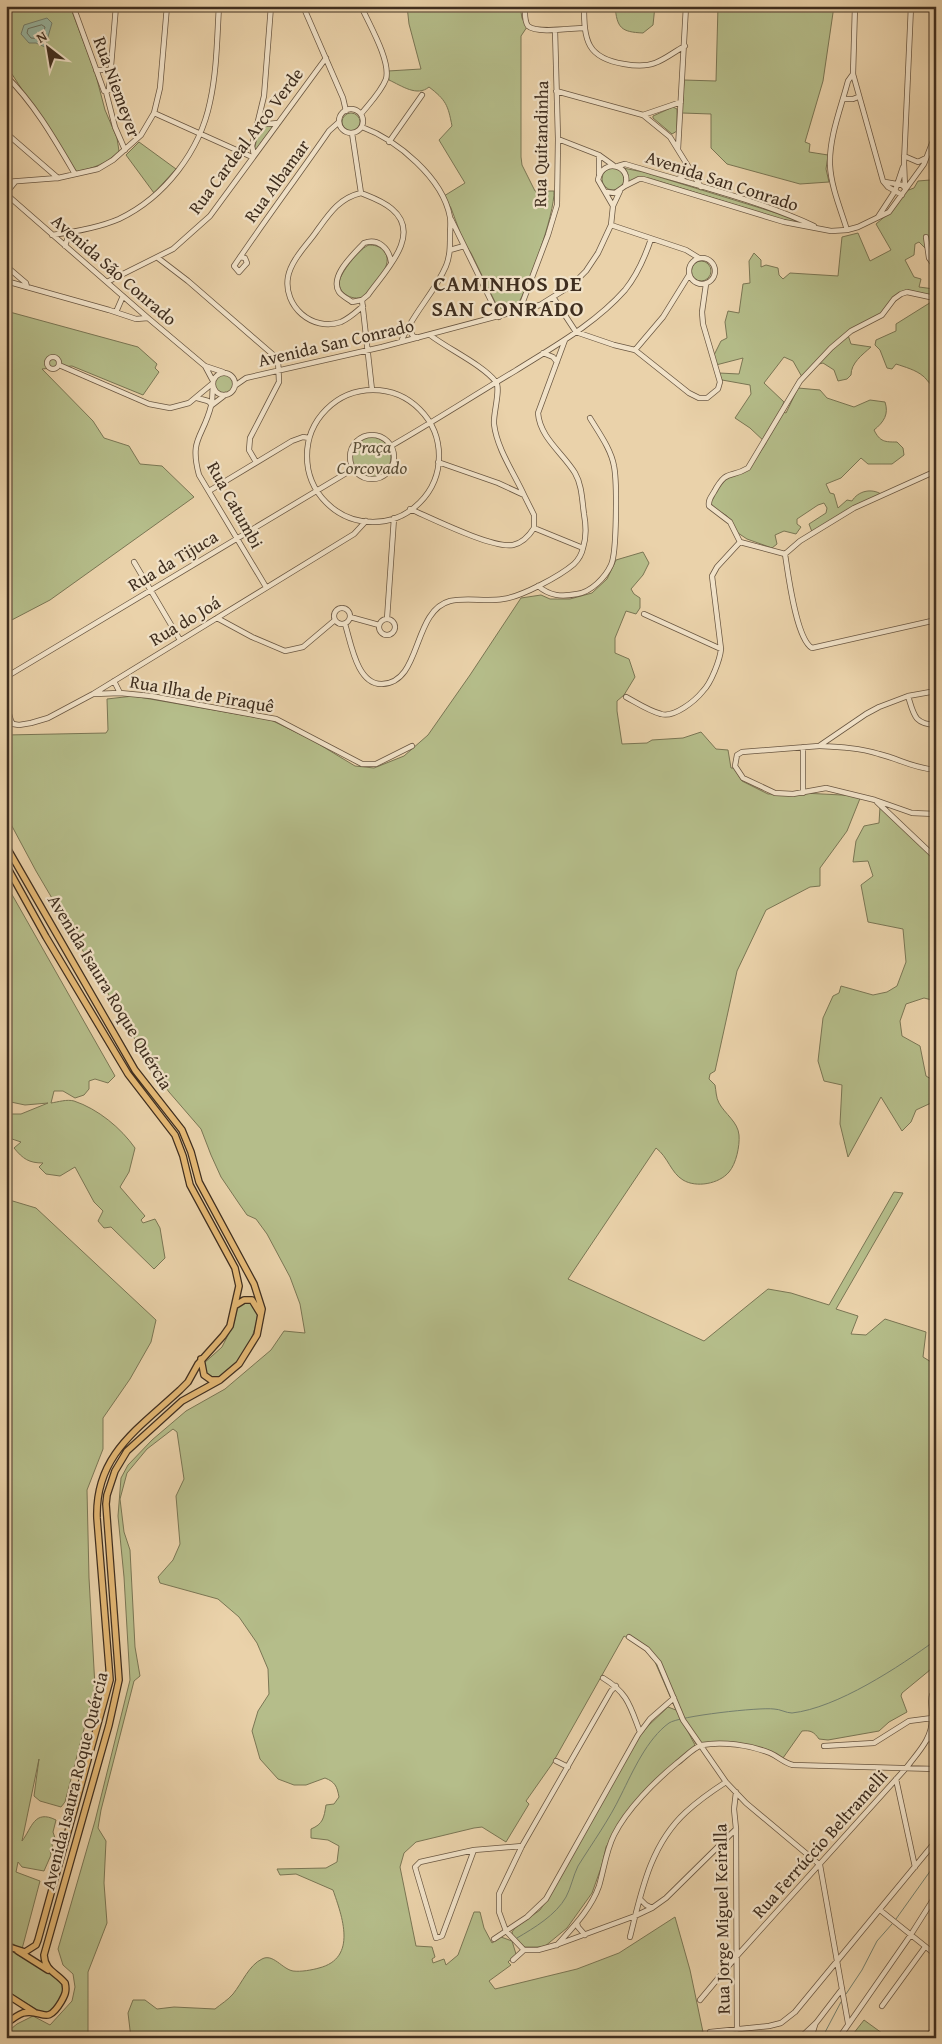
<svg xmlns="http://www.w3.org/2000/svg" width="942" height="2044" font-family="'Gentium Book Plus',serif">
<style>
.green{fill:#b5bd8a;stroke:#7a7654}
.water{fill:#99b8a4;stroke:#75816f}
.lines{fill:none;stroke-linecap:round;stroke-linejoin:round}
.shore{stroke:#6c7362;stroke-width:1}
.stream{stroke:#75816f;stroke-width:1}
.minor-casing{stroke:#6a5742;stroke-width:6}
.major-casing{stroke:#3f2e1f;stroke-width:8}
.minor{stroke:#f1e2c8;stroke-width:4.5}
.major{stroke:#e5b975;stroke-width:5.5}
.labels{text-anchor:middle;stroke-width:4.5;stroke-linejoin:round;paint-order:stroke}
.street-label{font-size:18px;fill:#3f2e1f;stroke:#f1e2c8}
.park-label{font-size:18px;font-style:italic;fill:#574b34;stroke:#f1e2c8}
.district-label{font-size:22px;font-weight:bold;letter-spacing:1px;fill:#3f2e1f;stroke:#f1e2c8}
</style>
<rect width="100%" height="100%" fill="#ead2aa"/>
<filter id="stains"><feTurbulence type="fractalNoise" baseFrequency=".004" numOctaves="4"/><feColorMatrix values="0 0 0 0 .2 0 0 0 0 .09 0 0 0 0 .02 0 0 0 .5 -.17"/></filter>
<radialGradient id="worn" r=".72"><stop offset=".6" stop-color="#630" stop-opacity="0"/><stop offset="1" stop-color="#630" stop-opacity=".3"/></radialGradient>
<path class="green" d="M6,6H70L95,72L105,110L117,138L119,151C106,164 94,168 76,172L6,65Z
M407,6H520L522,18L527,27L521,36V157L522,165L535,191H554C555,213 527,294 513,312L508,313L497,306L471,253L464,243L451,208L444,196L465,183L439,140L452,126C448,105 446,100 429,87C417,97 402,86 389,80L388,71L421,69L409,24Z
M615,6H655L653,25L643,33C621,32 617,28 615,6Z
M718,6H834L823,81L805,142L810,144L809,152L828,155L826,169L829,182L800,184L727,164L711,148V114L682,113L684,80L716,81Z
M673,107L677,109V131L672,134L653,118V116Z
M342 122a9 9 0 1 1 18 0a9 9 0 1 1-18 0Z
M262,119L265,124L274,125L255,151L254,150Z
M139,142L176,169L154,193L126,155Z
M602 179a11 11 0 1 1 22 0a11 11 0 1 1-22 0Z
M623,168L643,172L783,215L803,223V226L649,178H637L627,184Z
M930,180L933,186L936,184V240L931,243L926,249L919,242L915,244L914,255L905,260L914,277L921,279L919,287L934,289L933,294L930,295L907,290L881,315L848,335L851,344L871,347C862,355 851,363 851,375L847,379L838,381L834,370L823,363L811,366L802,377L793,361L784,357L764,383L784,402L780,411L786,413L798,388L820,390L827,398L854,407L870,400L885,402C889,414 884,422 874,430C880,442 885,442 897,442L903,448L904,455L892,464H868L861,458L841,478L826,484L830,493L834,494L838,508L847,500L852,501C858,491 871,488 881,494L812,532L809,524L826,513L827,508L824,503L818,505L797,519V524L801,527L796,534L784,531L775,535L777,544L772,548L747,539L738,533L727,516L714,508L710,502L723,479L749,469L766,443L750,428L735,418L751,394L750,385L722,380L719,373L739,374L743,358L716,365L714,355L721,341L727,338L725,322L728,311L739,313L743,284L750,283L749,261L754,253L761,260V267L766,265L778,268L779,275L783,279L790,273L838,276L842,237L858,233L870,261L891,250L876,224L889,213L903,192L914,188L918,181Z
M369,245C374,245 379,246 383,250C397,264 372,286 363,297C352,301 336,293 340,279C343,270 360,248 369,245Z
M691 271a10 10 0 1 1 20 0a10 10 0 1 1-20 0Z
M936,299V387C929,385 928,380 923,376C916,370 905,367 896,364L892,369L887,368L880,350L875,345L876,340L896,331V324Z
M6,311L138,347L157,364L155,368L159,372L143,395L72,366L42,369L93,421L104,438L129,446L140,464L162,466L194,497L50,600L6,623Z
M215 384a9 9 0 1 1 18 0a9 9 0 1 1-18 0Z
M351 457a20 20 0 1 1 40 0a20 20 0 1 1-40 0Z
M643,552L649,563L643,575L631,589L634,594L640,598V608L636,614L626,611L615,638V653L629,659L635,677L624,695L617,701V711L622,744L647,743L652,740L683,738L701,732L716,749L728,750L731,768H734L742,781L768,794L803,793L861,796L847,831L820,868V886L810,887L766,910L737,971L715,1071L710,1074L709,1079L715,1085C716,1090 716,1098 719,1103C725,1114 738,1122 739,1135C740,1146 736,1164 729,1172C719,1184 696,1188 683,1180C671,1173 668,1157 656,1148L568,1279L704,1341L768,1289L791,1293L829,1305L894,1192L903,1193L836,1309L858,1316L851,1334L866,1335L885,1319L926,1332L923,1357L936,1365V1665L902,1693L901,1696L907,1712L889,1722L879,1731L828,1740L819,1739C814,1732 811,1730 802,1731L783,1758L735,1743L696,1744L678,1713L695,1745L648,1787L619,1825L606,1847L602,1865L592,1893L567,1928L544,1947H524L513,1937L512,1932L515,1928L540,1910L546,1901L637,1740L648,1726L668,1707L676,1710L655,1662L643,1648L624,1636L552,1764L526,1801L529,1804L506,1842L482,1827L474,1828L416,1842L404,1853L400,1867L416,1946L432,1947L435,1957L432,1959L433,1963L444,1959L446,1965L458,1955L474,1912H480L484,1928L492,1943L501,1937L512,1941L516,1954L508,1962L511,1965L489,1981L495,1989L577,1969L619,1953L675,1917L690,1970L703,2032L698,2033V2038H131L128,2013L133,2000H145L157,2009L174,2007L215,2009C221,2004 228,2000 233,1994C242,1983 249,1965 262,1959C273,1953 282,1969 293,1971C301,1972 312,1970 319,1968C358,1958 342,1916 333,1890L296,1874L280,1875L277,1869L326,1868L337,1862L339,1846L328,1840L311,1838V1829C323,1824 324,1818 326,1805L334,1804L339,1797C337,1786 335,1782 325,1778L306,1785H294L278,1779L260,1759L252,1731L258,1711L269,1694L268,1669L257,1643L239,1617L218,1599L160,1583L158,1577L173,1560L180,1544L176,1496L184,1479L177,1432L173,1429L147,1449L127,1473L120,1499L124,1532L130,1550L135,1647L140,1676L134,1681L101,1810L98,1828L106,1841L104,1883L107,1923L88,1972V2038H6V2033L17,2024L33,2016L50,2025L72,2001L75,1987L73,1974L63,1965L58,1949L95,1821L130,1680L124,1577L118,1516L121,1478L128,1465L152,1440L186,1411L225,1389L271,1350L284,1331L305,1333L300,1304L290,1277L267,1234L256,1219L247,1215L240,1205L221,1177L211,1155L201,1129L169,1092L150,1065L36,871L6,815V735L106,733L108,730L107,699L133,696L271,720L312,740L355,766L374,768L404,756L428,735L470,675L521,598L541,595L550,599H570L592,593L607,579L616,560Z
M880,807L936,860V1001L924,998L906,1004L900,1021L902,1036L920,1046L926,1076L936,1082V1093L931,1103L916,1110L911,1122L902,1131L881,1097L848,1157L840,1124L842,1085L824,1081L818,1061L823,1018L833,996L839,993L841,986L873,995L887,992L897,986L906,962L903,929L868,922L861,885L873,876L868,861L853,862L856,841L864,826L879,823Z
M6,884L115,1076L108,1083L95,1079L89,1081V1089L84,1095L75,1098L63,1091H54L51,1103C58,1102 67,1099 74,1101C98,1109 121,1128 135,1148L129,1172L120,1187L145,1216L141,1220L143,1223L155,1219L160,1228L165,1258L154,1269L111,1227L104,1228L98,1221L103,1211L94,1202L75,1167L60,1176L46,1174L39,1167L43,1163C29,1163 23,1159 14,1148L21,1142L6,1137V1114H21L48,1103L25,1105L6,1101Z
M6,1199L36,1208L156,1320L151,1342L130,1379L103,1418V1449L87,1490L89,1578L95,1687L65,1802L61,1807L40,1801L34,1796L39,1759L22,1841C32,1828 34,1809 56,1820L53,1832L56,1841L52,1844L53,1850H50L51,1855L44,1871L22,1867L18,1862L16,1872L40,1881L22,1949L6,1940Z
M242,1302L252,1303C254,1306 256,1310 257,1313C259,1325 245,1355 237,1363C230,1370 223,1375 215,1379L204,1376L202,1365L222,1347L234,1323L237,1309Z
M6,1948L59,1979C67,1992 60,1999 53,2011L41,2012L6,1991Z
M864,2020L886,2036L885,2038H850Z"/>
<path class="water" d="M47,18L52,23L45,47L36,43H29L21,34L24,25Z"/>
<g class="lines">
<path class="shore" d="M42,25L45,27L42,39L31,38L27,33L28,29Z"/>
<path class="stream" d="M896,1919L936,1863
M517,1938C534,1928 556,1915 566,1897C571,1888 573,1876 578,1866C593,1842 609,1820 621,1795C633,1771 647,1739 669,1723C679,1716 760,1707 774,1709C780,1709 786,1713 792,1713C837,1708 899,1667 936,1640
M846,1994L862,1970L877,1941L892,1924
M822,2038L841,2002"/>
<g class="minor-casing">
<path id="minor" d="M73,6L104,91L106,92L115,127L125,150
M303,6L343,98L346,111
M525,6C525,12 524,21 528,26C537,34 572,28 584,28
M584,6C584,41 587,58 624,64C635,66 645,67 655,63C666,59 675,51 685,46
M855,6L853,74L883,181L888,187L902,195
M96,70H110
M6,76C34,103 55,140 75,174
M556,91L643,115L670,137L701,187
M106,92L109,90L116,6
M844,99H853L858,97
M339 121a12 12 0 1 1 24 0a12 12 0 1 1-24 0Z
M154,113L252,157
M261,114L268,124L278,123
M361,114C369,104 381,92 386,79C391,61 369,24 361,6
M643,115L681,102
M362,127C397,140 443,178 450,217C451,223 450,230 450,236C450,247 450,256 446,266C434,294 412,314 401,342
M6,133L58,178
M352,133L361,193
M558,139L599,155L613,165
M389,142L422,95
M678,149L686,6
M254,155L252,146L264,96L271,6
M599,155V174
M904,156L918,162L926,158
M618,166L625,164C687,183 756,199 814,226
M677,179L685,176L687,165
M6,182L58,178L98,169L113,160L141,135L154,113L160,88L167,6
M885,182L902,185L905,188
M625,186L639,179H643L784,222L831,231L847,230L858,227L889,212L924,164L936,133
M905,188L904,163L911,6
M606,192L615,193L625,186C633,165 602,157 598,180L613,206
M6,193L15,182
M361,193C371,197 383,201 392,209C423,235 384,272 368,295L362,300L372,390
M361,193C339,198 329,214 316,232C307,245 291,260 288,277C283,306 312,332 341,322C350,318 356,312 363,306
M6,194L148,318L205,366L223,372
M878,217L895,191L903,167
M451,219L499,317
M611,225L686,250L699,258
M847,230C841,210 831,187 830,165C829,137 841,108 848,81L853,74
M52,235C74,232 98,228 119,219C165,197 200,151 210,102C217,70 217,38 219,6
M926,237L929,258L936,268
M65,246L68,237L71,232
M450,250L464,246
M240,257L245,258L247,263L239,272L234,266C265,220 298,176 329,131L339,122
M689 271a13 13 0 1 1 26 0a13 13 0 1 1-26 0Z
M158,258L188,281L278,359L279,382L250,438L249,450L256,462
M6,266L26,283L27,287L109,310L136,319L148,318
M6,281L27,287
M107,282L173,249L210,216L326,58
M553,297L576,332L614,345L635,350L689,393L699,398H707L718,389L720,382L703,324L702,312L706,284
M362,300L352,302C348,299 342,296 339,292C329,276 354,254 364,243C378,238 389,248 391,262
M116,312L123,296
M519,312L548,235L557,205L558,139L555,30
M407,326L413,336L418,338
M430,335C448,349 483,365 496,382C501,389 493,414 494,424C497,449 514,473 524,495
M635,350L663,317L689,275
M543,353L553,357L557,362
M47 363a6 6 0 1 1 12 0a6 6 0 1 1-12 0Z
M59,365L149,404L170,408L189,403L213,383
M205,366L213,381
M213 384a11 11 0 1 1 22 0a11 11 0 1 1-22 0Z
M236,385L246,378L382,347L540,305L572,285L586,271L598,253L611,225L613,206L620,191
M213,386C212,393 213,400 211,406C203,438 189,438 199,475L266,587
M307 456a66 66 0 1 1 132 0a66 66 0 1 1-132 0Z
M197,398L208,401L212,405
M212,405L225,395
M350 457a22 22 0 1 1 44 0a22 22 0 1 1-44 0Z
M391,446C433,422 473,396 515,371C553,347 595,324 625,290C637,275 645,257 651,239
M438,462L498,483L524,495L534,515V528
M209,491L292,441L303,437L309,438
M410,509C431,518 493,549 513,545C522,543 529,536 534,528
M534,528L583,548
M740,542L730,522L709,506C708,500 711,497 714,492C727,468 730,479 748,468L800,381L831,348L851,331L882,315L894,299L901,294L907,292L930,297L936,295
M740,542L785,554
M785,554C788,573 796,639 812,648L936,620
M785,554L800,541L854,508L936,471
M134,562L180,640
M538,586C550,596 561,597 577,594C591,592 605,578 611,565C617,553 617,481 614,466C611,449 599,433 590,418
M334 616a8 8 0 1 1 16 0a8 8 0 1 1-16 0Z
M644,614L721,649
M350,617L379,625
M217,618L252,637L285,651L303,647L335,620
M387,619L394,518
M379 627a8 8 0 1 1 16 0a8 8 0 1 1-16 0Z
M345,624C351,643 357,685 382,684C422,683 412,611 450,601C467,597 485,602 503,599C521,597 560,576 574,564C578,560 582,553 583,548C587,536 586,525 584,514C582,500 582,485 575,473C563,453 540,438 538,413L565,340
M6,677L353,469
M114,681L120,693
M936,691L908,696L879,707L866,714L819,746L742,752L737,755L735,766L743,778L775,793L793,794L826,788L875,800L912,813L936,814
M94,694L120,693L151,696L276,719L362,764H376L412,746
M908,696C914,715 914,724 936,725
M626,697C637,703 649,711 661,714C674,718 695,701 703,691C711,683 720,660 721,649L712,576L717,567L740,542
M6,703L11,721L13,724L19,725L31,723L48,718L93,694L354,534L366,521
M820,746C840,747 860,748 879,754C900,759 912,768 936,770
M803,747V793
M877,802L936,858
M629,1637L647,1649L659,1663L683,1720L726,1782L746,1803L820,1865L848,2023
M603,1678C628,1693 630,1706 640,1732
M616,1686L611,1691L522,1846L499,1894V1912L506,1931L524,1950H538L556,1945L635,1916L652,1908L666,1898L736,1829
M928,1739L936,1740
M824,1746L874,1743L909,1721L932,1718
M556,1761L568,1767
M896,1779L915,1867
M736,1792L734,1809L736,1829L737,2030
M474,1850L442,1936L436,1938L415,1867L420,1862L474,1850L522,1846
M640,1899L646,1905L652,1908
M880,1910L936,1955
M577,1923L578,1927L585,1935
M630,1937C641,1893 650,1845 686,1812C698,1801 712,1791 726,1782
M494,1939L527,1917L546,1899L638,1735L650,1719L674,1698
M557,1945C573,1927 591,1909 599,1886C604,1869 606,1851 614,1835C627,1809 655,1781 677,1763C684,1758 694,1747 702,1745C722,1741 750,1745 770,1753C779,1757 784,1763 793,1765L936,1769
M513,1960L524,1950
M700,2000L736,1957L907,1767C918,1752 932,1739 932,1719C933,1710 930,1703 932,1695L936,1692
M882,2006L925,1947
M710,2032L769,2026L781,2023L795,2012L936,1841
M800,2038L816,2023L842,1989
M811,2038L815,2025
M839,2038L910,1936L936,1895
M925,2038L936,2028"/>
</g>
<g class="major-casing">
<path id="major" d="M6,846L135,1070L182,1130L191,1152L199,1182L254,1284L262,1309L257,1335L239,1364L220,1380L182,1401L127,1451L115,1471L107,1495L106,1504L119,1680L109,1725L44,1955C45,1971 56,1972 65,1983C67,1991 65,1995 61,2002C46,2027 42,2008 23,2013C17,2015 11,2020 6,2024
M6,865L46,937L128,1074L175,1135L183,1156L190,1185L235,1268L239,1286L230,1326L223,1336L198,1364L188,1382L180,1390C138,1429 95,1455 97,1518L110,1680L38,1940L36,1945L25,1952L6,1946
M236,1305L244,1300H252L260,1313
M201,1359L204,1375L211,1380H219
M18,1951L48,1970
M6,1994L34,2012"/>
</g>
<use href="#minor" class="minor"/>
<use href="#major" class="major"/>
</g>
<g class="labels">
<g class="street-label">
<text transform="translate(117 87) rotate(70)" y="6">Rua Niemeyer</text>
<text transform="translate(246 141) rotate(-53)" y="6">Rua Cardeal Arco Verde</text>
<text transform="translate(541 144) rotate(-89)" y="6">Rua Quitandinha</text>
<text transform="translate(277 181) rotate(-54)" y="6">Rua Albamar</text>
<text transform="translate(722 181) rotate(18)" y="6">Avenida San Conrado</text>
<text transform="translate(114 270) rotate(41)" y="6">Avenida São Conrado</text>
<text transform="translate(336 343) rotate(-13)" y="6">Avenida San Conrado</text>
<text transform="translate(235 505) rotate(61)" y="6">Rua Catumbi</text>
<text transform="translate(173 561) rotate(-31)" y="6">Rua da Tijuca</text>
<text transform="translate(185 621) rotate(-31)" y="6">Rua do Joá</text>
<text transform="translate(202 694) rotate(10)" y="6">Rua Ilha de Piraquê</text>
<text transform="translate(110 992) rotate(59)" y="6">Avenida Isaura Roque Quércia</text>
<text transform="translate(75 1781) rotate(-76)" y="6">Avenida Isaura Roque Quércia</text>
<text transform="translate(820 1844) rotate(-48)" y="6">Rua Ferrúccio Beltramelli</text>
<text transform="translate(722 1919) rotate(-91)" y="6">Rua Jorge Miguel Keiralla</text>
</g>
<g class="park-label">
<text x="372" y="453">Praça<tspan x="372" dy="21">Corcovado</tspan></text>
</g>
<g class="district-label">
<text x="508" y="291">CAMINHOS DE<tspan x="508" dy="25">SAN CONRADO</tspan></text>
</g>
</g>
<rect width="942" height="2044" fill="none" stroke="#ead2aa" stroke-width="25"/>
<rect x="8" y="8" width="927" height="2029" fill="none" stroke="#3f2e1f" stroke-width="2.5"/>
<rect x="12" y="12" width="917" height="2019" fill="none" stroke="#3f2e1f"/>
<g transform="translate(48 48) rotate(329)" stroke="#f1e2c8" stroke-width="4" paint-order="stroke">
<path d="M0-4L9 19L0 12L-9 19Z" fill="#3f2e1f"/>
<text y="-8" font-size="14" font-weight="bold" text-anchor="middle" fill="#3f2e1f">N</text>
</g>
<rect width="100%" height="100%" filter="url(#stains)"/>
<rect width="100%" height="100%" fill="url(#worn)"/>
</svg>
